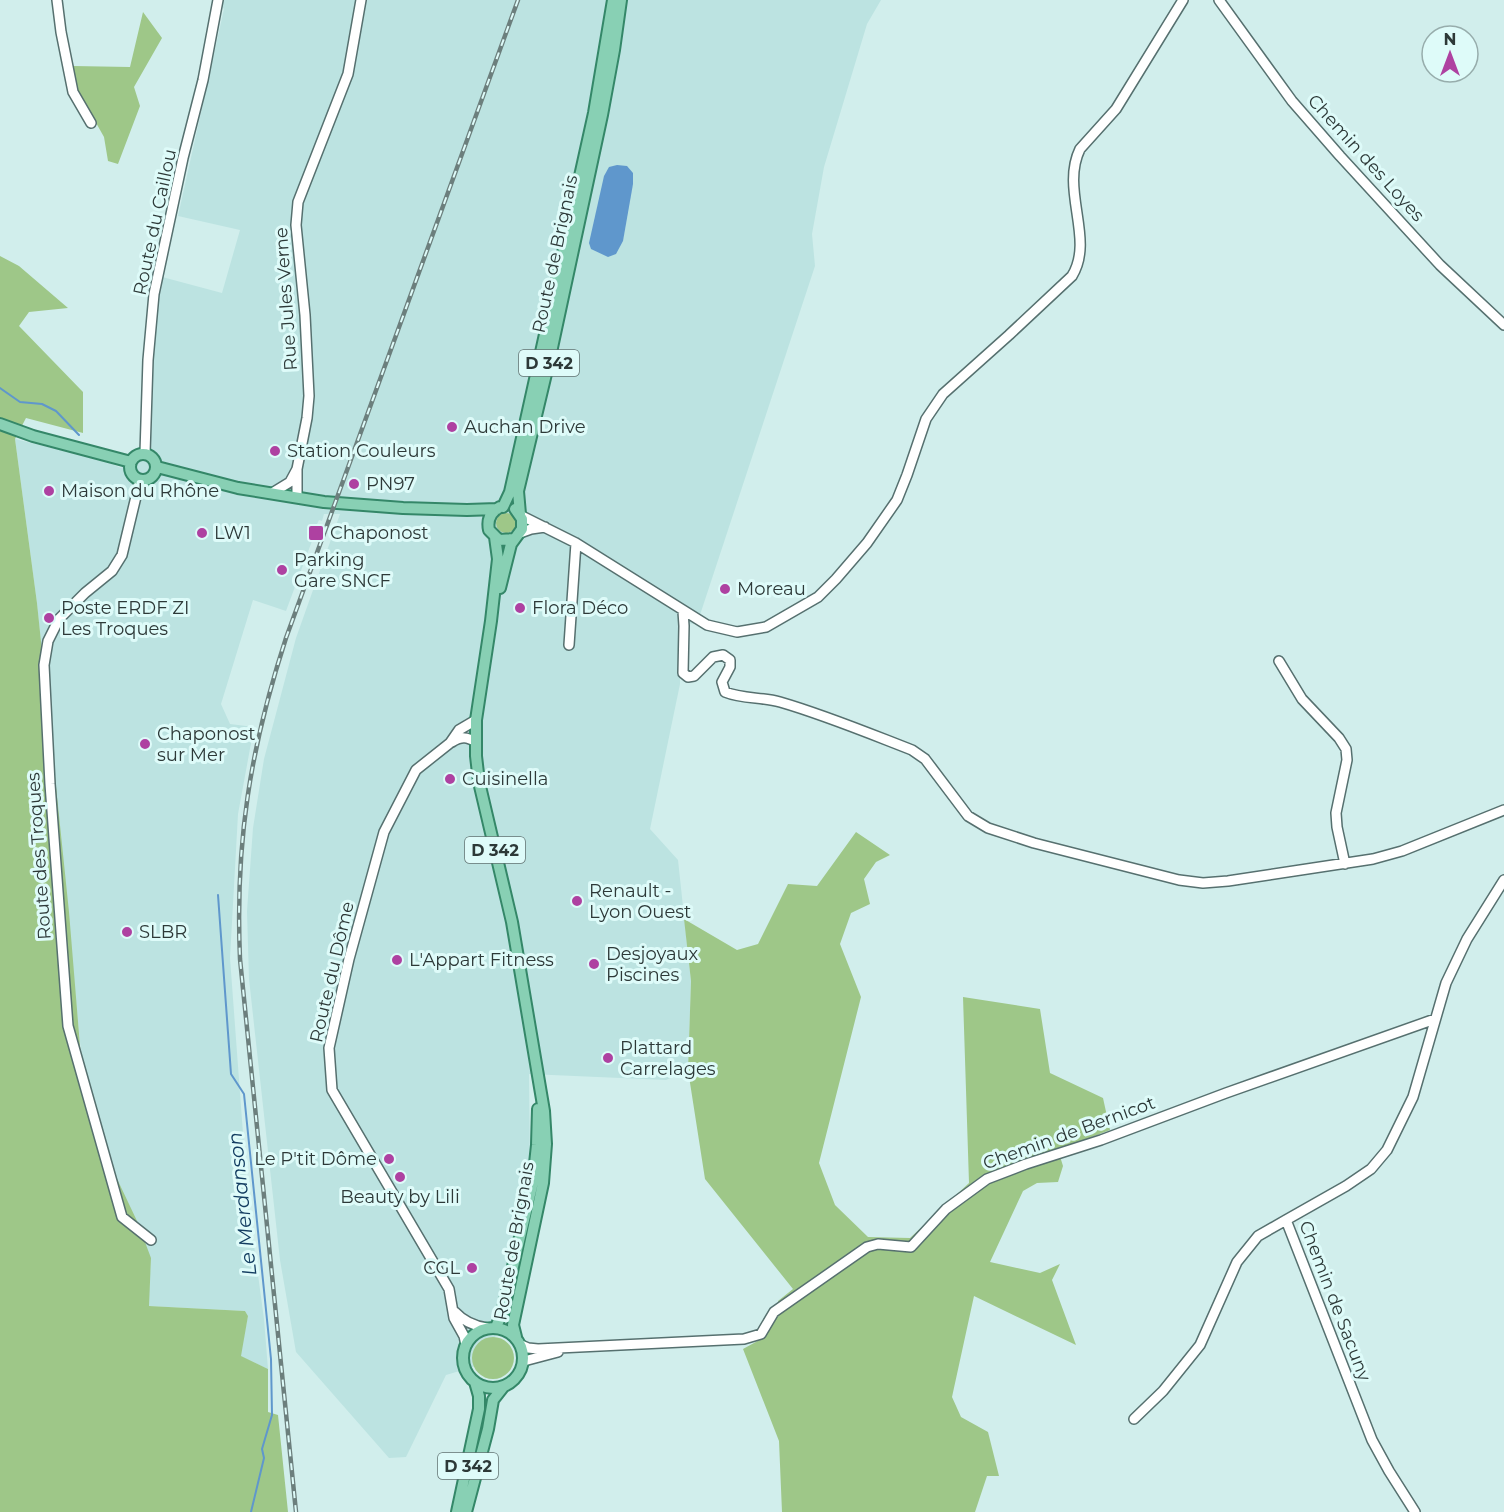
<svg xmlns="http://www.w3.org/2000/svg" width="1504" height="1512" font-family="Montserrat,sans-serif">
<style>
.built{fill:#bce3e1}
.green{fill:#9ec788}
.water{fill:#5f97cc}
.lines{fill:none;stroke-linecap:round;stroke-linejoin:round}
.stream{stroke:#5f97cc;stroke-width:2}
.minor-casing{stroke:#56706f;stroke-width:12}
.major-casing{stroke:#348768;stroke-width:14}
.minor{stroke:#fff;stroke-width:9}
.major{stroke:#88d0b4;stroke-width:10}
.rail-casing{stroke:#6c7f7d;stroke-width:4.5}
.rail{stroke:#defbf9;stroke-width:2;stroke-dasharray:7;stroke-linecap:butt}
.poi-dot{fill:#ae41a1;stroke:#defbf9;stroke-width:2}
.labels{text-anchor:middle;stroke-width:6;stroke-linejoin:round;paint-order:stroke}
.shield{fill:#defbf9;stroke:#627372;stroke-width:1.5}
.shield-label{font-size:16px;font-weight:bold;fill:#2d3938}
.street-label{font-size:18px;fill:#2d3938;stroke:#defbf9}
.poi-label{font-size:18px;fill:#2d3938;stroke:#defbf9;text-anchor:start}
.water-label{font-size:20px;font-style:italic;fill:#133d61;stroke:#defbf9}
</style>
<rect width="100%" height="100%" fill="#d1eeec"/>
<path class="built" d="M218,0H881L867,24L824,167L812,234L815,266L697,624L680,623V684L650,829L678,860L691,981L688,1070L666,1080L529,1074L530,1170L499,1298L493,1361L446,1375L406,1457L389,1458L296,1352L280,1260L249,979L247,911L253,828L264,759L296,638L340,514H324L322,521L319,520L316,526L314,525L309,539L312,541L286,611L253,600L221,704L230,724L254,727L238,814L230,958L248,1201L264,1319L268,1369L240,1356L248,1316L245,1311L148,1306L151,1258L118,1227L88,1096L80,1042L37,603L15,439L105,461L121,468L150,442L151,274L222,293L240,230L178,216L224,9Z"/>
<path class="green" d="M143,12L162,38L134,87L140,106L118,164L108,161L104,137L77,89L73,66L130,67Z
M0,256L19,266L68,308L29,312L19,326L83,392V433L26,418L15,439L37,603L69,912L83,1082L92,1126L137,1221L151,1258L149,1306L245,1311L248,1316L241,1356L268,1369V1412L278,1415L288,1512H0Z
M496 523a10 10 0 1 1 20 0a10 10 0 1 1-20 0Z
M856,832L890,855L876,862L864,879L870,904L851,913L840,944L861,997L819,1163L835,1205L868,1237L910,1238L969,1183L963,997L1040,1009L1050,1073L1103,1098L1110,1130L1058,1150L1063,1166L1058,1182L1037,1183L1023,1191L990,1262L1040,1273L1060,1264L1052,1280L1076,1345L974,1296L952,1397L961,1417L988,1432L999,1476H987L975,1512H782L779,1441L743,1349L763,1338L778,1316V1301L793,1289L705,1179L688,1070L691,981L684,919L737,950L758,944L788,884L817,886Z
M472 1358a21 21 0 1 1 42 0a21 21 0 1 1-42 0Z"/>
<path class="water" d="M617,165L627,166L633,173V184L623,241L616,254L608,257L591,249L589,243L604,176L609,167Z"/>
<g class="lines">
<path class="stream" d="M0,388L20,402L42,404L56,411L79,435
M218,895L231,1074L244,1094L271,1359L272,1415L262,1449L264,1458L251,1512"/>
<g class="minor-casing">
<path id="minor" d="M57,0L61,32L73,92L91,123
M1219,0L1292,101L1340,156L1440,265L1504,325
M145,453L148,360L154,294L183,158L203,80L218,0
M140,480L122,555L112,571L85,593L59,619L48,641L44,665L50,784L68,1026L122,1217L151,1240
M272,493L290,482L297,469
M297,497V469L307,418L309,396L305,315L296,225L298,202L348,74L361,0
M520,515L576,543L707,625L737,632L766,627L818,597L836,579L867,543L897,500L907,475L926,419L943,394L1009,335L1072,276C1095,239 1060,190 1080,149L1116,109L1183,0
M520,533L531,529L545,527
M683,611L684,626L683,673L688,677L694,676L713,657L723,655L730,660V667L722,682L725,692C742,699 762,697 780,702C825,715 868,733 912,750L925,759L968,816L988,828L1034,843L1179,880L1203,883L1228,881L1373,859L1402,851L1504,810
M569,645L576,543
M1279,661L1302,699L1339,738L1346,749L1347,760L1336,813L1337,827L1345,864
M452,742C462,736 467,737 476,742
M455,1312C464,1322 474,1326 487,1328
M466,1345L464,1336L454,1318L449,1289L332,1090L329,1048L349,959L384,832L416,770L450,743L459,730L476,720
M521,1345L528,1348L538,1349L744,1339L761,1334L774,1312L867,1247L878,1244L911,1247L946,1209L987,1179L1026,1164L1101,1140L1226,1093L1435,1019
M524,1361L558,1352
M1134,1419L1163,1391L1200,1345L1237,1262L1258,1236L1286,1220
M1415,1512L1389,1471L1372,1440L1286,1220L1346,1186L1371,1169L1387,1150L1413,1097L1446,983L1467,939L1504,880"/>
</g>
<g class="major-casing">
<path id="major" d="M0,424L33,436L131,462
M130 467a13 13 0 1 1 26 0a13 13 0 1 1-26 0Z
M157,467L238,488L324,502L403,508L467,510L497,509
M500,507C490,512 487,520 489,530L499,540L513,539
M503,507L510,492L594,113L613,0
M520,514L518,491L550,357L602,115L614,50L621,0
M495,537L498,559L491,621L476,720V756L479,782L512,922L544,1111L546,1144L543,1183L513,1325L516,1337
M500,588L511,544L522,529V519L515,509
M496,1327L502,1313L533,1182L537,1145L538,1109
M463 1358a30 30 0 1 1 60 0a30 30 0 1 1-60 0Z
M457,1512L479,1409V1396L475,1382
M466,1512L488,1429L493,1400L504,1386"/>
</g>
<use href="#minor" class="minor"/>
<use href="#major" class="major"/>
<g class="rail-casing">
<path id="rail" d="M296,1512L240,959C235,843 250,749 286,638L518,0"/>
</g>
<use href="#rail" class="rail"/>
</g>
<g class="poi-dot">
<circle cx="452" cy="427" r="6"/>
<circle cx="275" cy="451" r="6"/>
<circle cx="354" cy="484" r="6"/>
<circle cx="49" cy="491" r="6"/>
<circle cx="202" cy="533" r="6"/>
<rect x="308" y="525" width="16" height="16" rx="3"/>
<circle cx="282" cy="570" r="6"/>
<circle cx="725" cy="589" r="6"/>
<circle cx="520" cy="608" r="6"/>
<circle cx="49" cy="618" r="6"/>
<circle cx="145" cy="744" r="6"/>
<circle cx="450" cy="779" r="6"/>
<circle cx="577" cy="901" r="6"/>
<circle cx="127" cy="932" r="6"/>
<circle cx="397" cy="960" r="6"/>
<circle cx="594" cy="964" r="6"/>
<circle cx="608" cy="1058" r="6"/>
<circle cx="389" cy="1159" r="6"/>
<circle cx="400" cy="1177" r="6"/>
<circle cx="472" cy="1268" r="6"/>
</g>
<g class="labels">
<g class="shield">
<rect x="519" y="350" width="60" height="26" rx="4.5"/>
<rect x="465" y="837" width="60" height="26" rx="4.5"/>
<rect x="438" y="1453" width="60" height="26" rx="4.5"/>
</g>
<g class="shield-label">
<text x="549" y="369">D 342</text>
<text x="495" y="856">D 342</text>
<text x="468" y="1472">D 342</text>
</g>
<g class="street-label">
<text transform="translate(1366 158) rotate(48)" y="6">Chemin des Loyes</text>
<text transform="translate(155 222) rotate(-78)" y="6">Route du Caillou</text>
<text transform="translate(555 254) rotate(-78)" y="6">Route de Brignais</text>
<text transform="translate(286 299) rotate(-94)" y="6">Rue Jules Verne</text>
<text transform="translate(39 856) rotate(-94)" y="6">Route des Troques</text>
<text transform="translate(332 972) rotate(-77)" y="6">Route du Dôme</text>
<text transform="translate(1069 1133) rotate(-20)" y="6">Chemin de Bernicot</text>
<text transform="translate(514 1241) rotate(-80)" y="6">Route de Brignais</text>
<text transform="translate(1335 1301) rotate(69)" y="6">Chemin de Sacuny</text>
</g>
<g class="poi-label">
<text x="464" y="433">Auchan Drive</text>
<text x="287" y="457">Station Couleurs</text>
<text x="366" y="490">PN97</text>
<text x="61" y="497">Maison du Rhône</text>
<text x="214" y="539">LW1</text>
<text x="330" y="539">Chaponost</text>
<text x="294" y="566">Parking<tspan x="294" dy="21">Gare SNCF</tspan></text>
<text x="737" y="595">Moreau</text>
<text x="61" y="614">Poste ERDF ZI<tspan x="61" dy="21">Les Troques</tspan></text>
<text x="532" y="614">Flora Déco</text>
<text x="157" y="740">Chaponost<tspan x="157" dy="21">sur Mer</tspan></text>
<text x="462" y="785">Cuisinella</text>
<text x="589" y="897">Renault -<tspan x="589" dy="21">Lyon Ouest</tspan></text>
<text x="139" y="938">SLBR</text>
<text x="606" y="960">Desjoyaux<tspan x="606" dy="21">Piscines</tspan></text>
<text x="409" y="966">L'Appart Fitness</text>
<text x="620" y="1054">Plattard<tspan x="620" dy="21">Carrelages</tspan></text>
<text x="377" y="1165" text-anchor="end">Le P'tit Dôme</text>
<text x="400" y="1203" text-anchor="middle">Beauty by Lili</text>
<text x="460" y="1274" text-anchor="end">CGL</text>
</g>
<g class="water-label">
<text transform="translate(242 1204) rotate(-96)" y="7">Le Merdanson</text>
</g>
</g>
<g transform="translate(1450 54)"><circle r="28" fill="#defbf9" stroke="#97adac" stroke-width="1.5"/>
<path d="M0-4.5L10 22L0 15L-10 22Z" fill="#ae41a1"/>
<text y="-9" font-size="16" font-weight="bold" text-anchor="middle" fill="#2d3938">N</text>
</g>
</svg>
